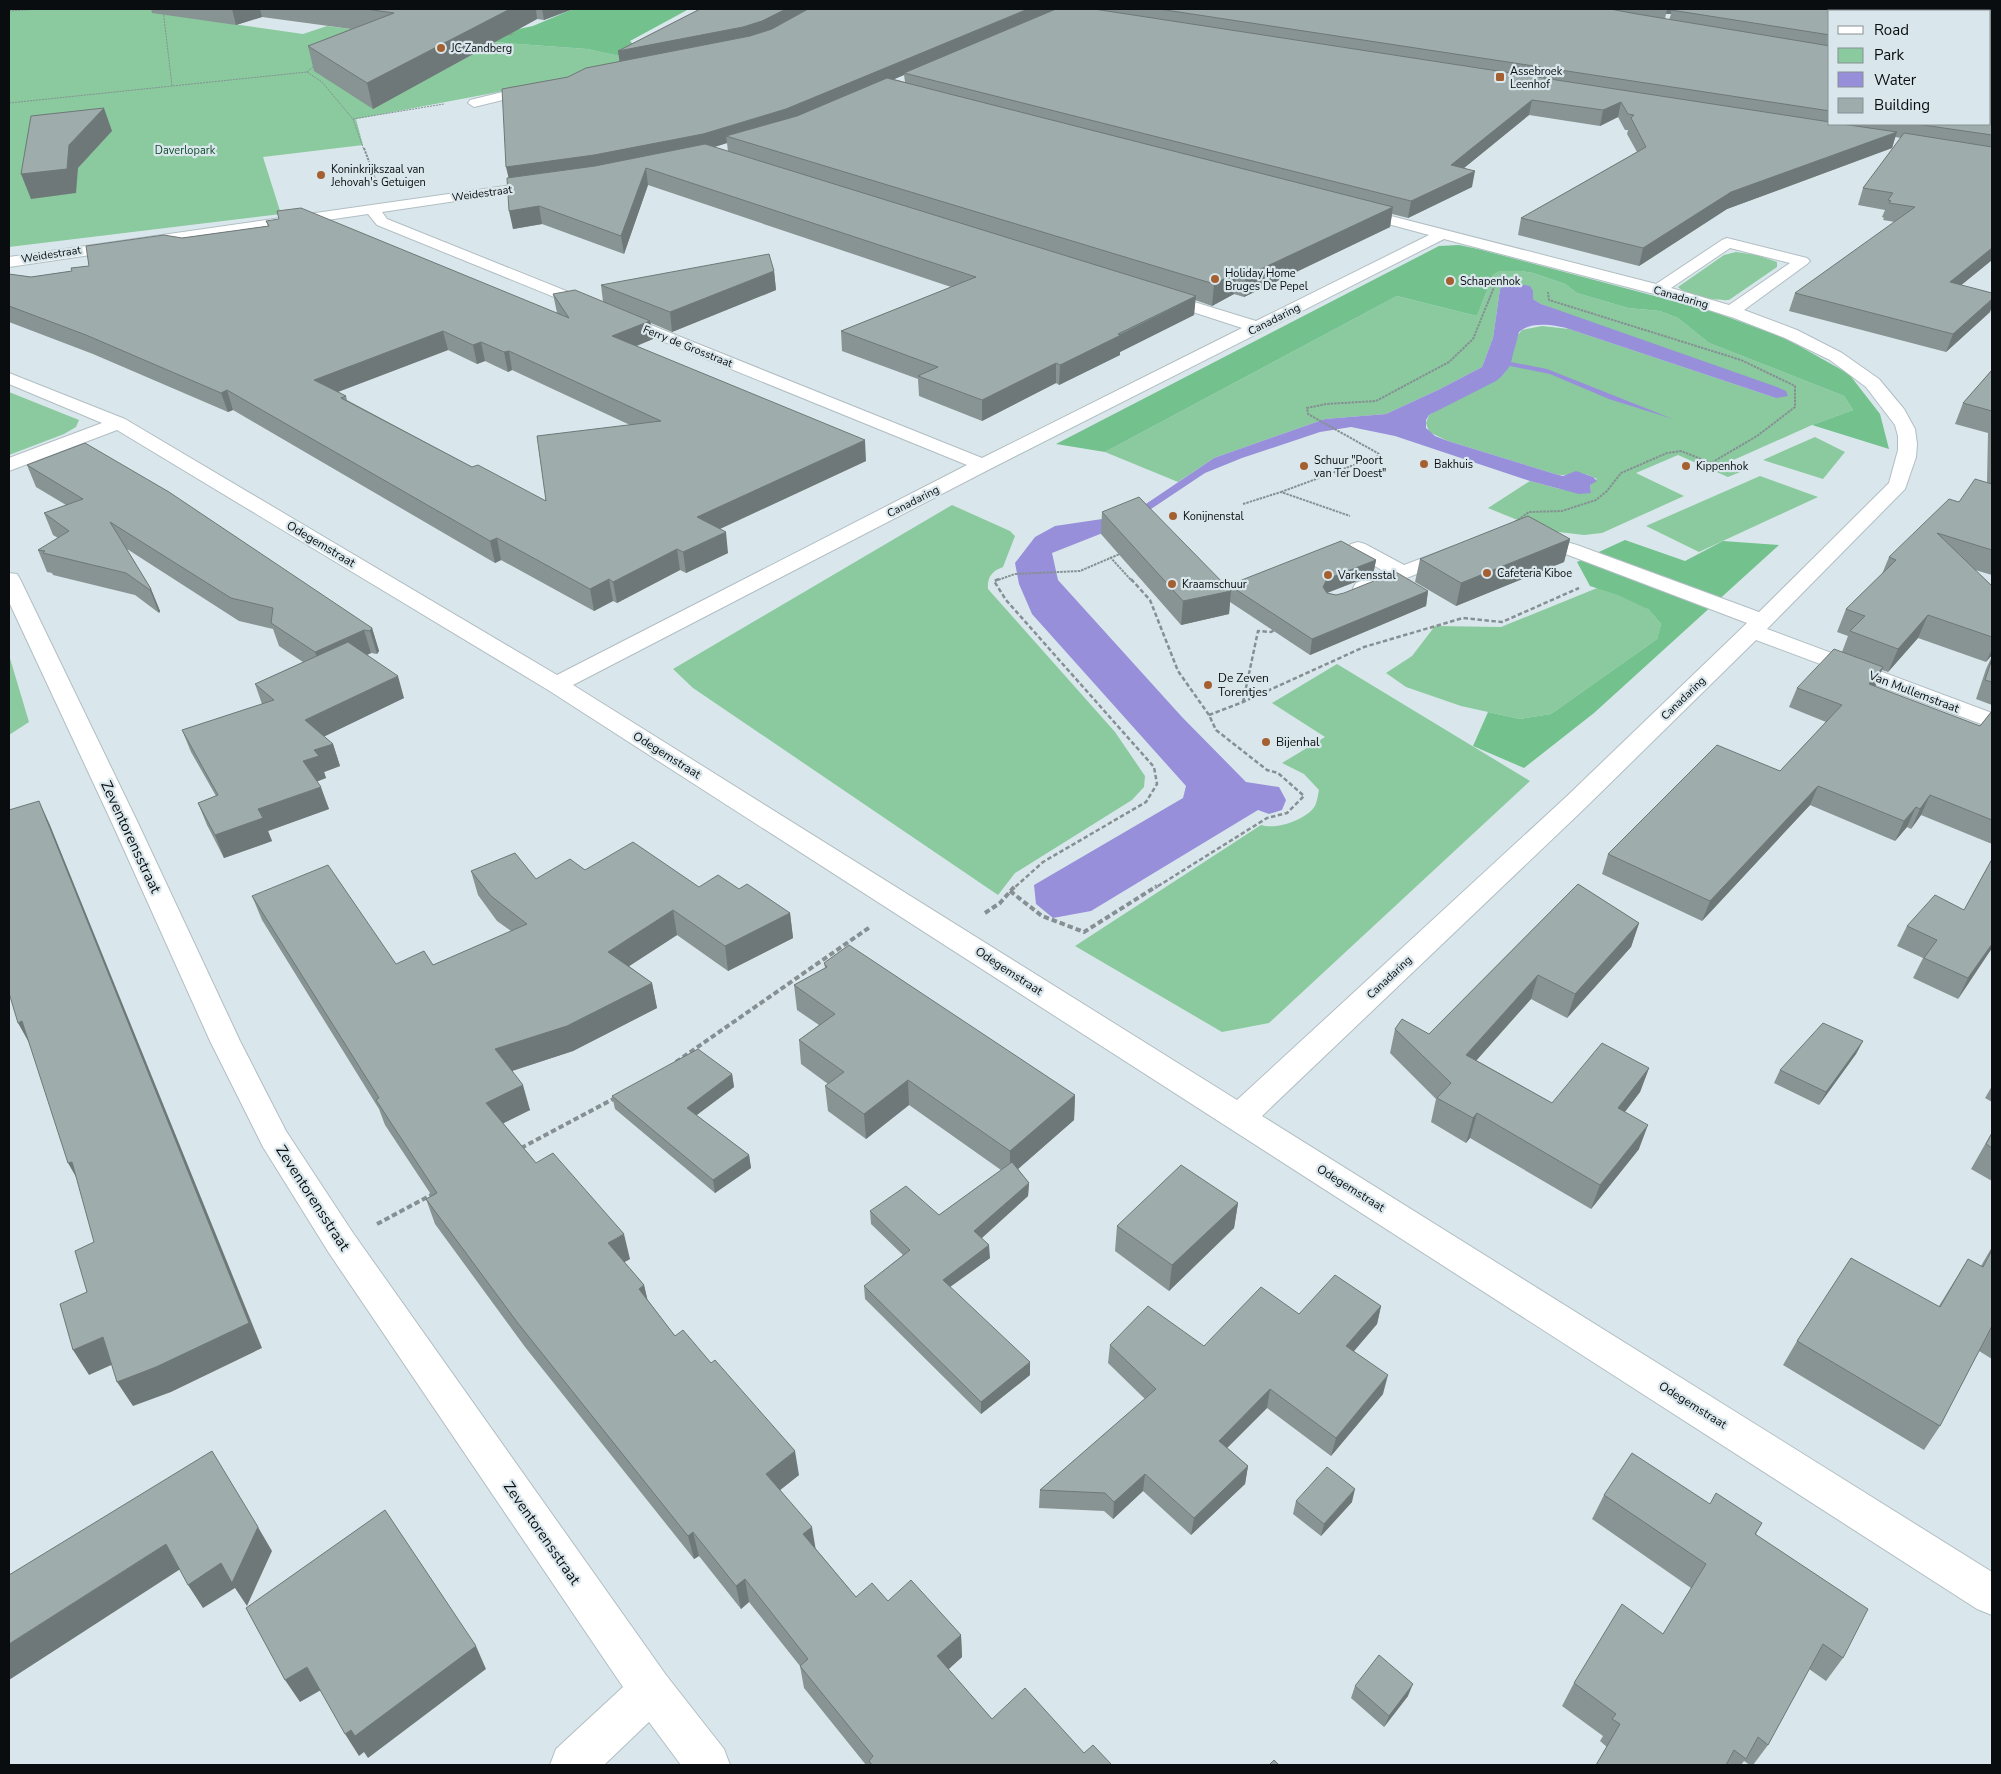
<svg xmlns="http://www.w3.org/2000/svg" width="2001" height="1774" font-family="'Nunito Sans',sans-serif">
<style>
.green{fill:#8aca9e}
.forest{fill:#73c18d}
.water{fill:#978fd9}
.lines{fill:none;stroke-linecap:round;stroke-linejoin:round}
.minor-casing{stroke:#b1bec3;stroke-width:2}
.path-far3{stroke:#869094;stroke-width:1;stroke-dasharray:2 1;stroke-linecap:butt}
.path-far2{stroke:#869094;stroke-width:2;stroke-dasharray:2.5 1;stroke-linecap:butt}
.path-far1{stroke:#869094;stroke-width:2.5;stroke-dasharray:4.5 2.5;stroke-linecap:butt}
.path{stroke:#869094;stroke-width:4;stroke-dasharray:5.5 3;stroke-linecap:butt}
.minor{fill:#fff;fill-rule:evenodd}
.wall{fill:#889493;fill-rule:evenodd}
.shaded-wall{fill:#6f7878}
.building{fill:#9eacab;stroke:#6f7878;fill-rule:evenodd}
.poi-dot{fill:#a56032;stroke:#d9e7ec;stroke-width:2}
.labels{text-anchor:middle;stroke-width:4.5;stroke-linejoin:round;paint-order:stroke}
.far-poi-label{font-size:11px;fill:#090d0f;stroke:#d9e7ec;text-anchor:start}
.far-park-label{font-size:11px;fill:#114c2b;stroke:#d9e7ec}
.far-street-label{font-size:11px;fill:#090d0f;stroke:#d9e7ec}
.street-label{font-size:12px;fill:#090d0f;stroke:#d9e7ec}
.poi-label{font-size:12px;fill:#090d0f;stroke:#d9e7ec;text-anchor:start}
.near-street-label{font-size:15px;fill:#090d0f;stroke:#d9e7ec}
</style>
<rect width="100%" height="100%" fill="#d9e7ec"/>
<path class="green" d="M9,9H170L184,17L303,34L327,26L406,36L587,49L652,63L356,119L363,145L263,157L281,214L9,247Z
M1736,252L1757,255L1777,262V267L1729,300C1717,301 1686,296 1678,287L1724,255Z
M1500,271H1521L1533,273L1565,284L1577,293L1628,308L1660,311L1678,318L1709,343L1844,396L1853,410L1812,425L1729,462L1740,472L1728,477L1678,455L1636,473L1684,496L1602,533L1584,535L1542,530L1488,508L1530,481L1560,489L1591,493L1590,485L1597,479C1575,467 1573,478 1555,474L1448,441L1429,432L1426,423L1429,415L1436,411L1502,376C1515,362 1511,341 1522,330L1542,326L1569,329L1776,398L1541,304L1533,299V291L1500,289L1493,338L1482,367L1440,389L1386,414L1325,419L1214,458L1178,482L1105,452L1397,296L1477,316L1493,275Z
M9,392L79,420L76,427L64,434L9,455Z
M1815,437L1845,452L1823,479L1763,460Z
M1760,476L1818,497L1699,552L1646,526Z
M952,505L1010,531L1015,536L1003,567C992,571 987,577 988,589L1115,732L1145,776L1144,787L1132,800L1015,873L998,895L693,688L673,669Z
M1607,584L1633,592L1661,624L1657,639L1551,714L1520,719L1461,706L1406,687L1386,673L1412,656L1435,626L1501,627Z
M9,655L29,722L9,735Z
M1337,664L1530,781L1269,1023L1222,1032L1075,946L1261,825C1276,830 1306,820 1315,806C1317,802 1318,795 1319,790L1304,774L1282,763L1325,737L1272,703Z"/>
<path class="forest" d="M573,9H689L630,41L652,63L587,49L465,40L533,26Z
M1459,245L1478,249L1711,311L1785,338L1849,374L1880,414L1889,449L1812,425L1853,410L1844,396L1709,343L1678,318L1660,311L1628,308L1577,293L1565,284L1533,273L1521,271H1500L1493,275L1477,316L1397,296L1105,452L1056,444L1439,246Z
M1625,540L1685,561L1723,541L1779,545L1594,713L1524,768L1473,746L1488,712L1520,719L1551,714L1657,639L1661,624L1648,609L1618,595L1590,586L1577,562Z"/>
<path class="water" d="M1508,282L1530,286L1533,291V299L1541,304L1777,387L1786,391L1788,396L1776,398L1569,329C1555,325 1531,321 1519,332L1511,362L1547,369L1673,419L1609,399L1550,374L1510,366L1502,376L1496,381L1429,415L1426,420V428L1435,436L1448,441L1555,474L1563,476L1576,471L1593,477L1597,481L1590,485L1591,493L1579,494L1530,481L1395,436L1351,427L1320,432L1242,458L1205,473L1133,521L1052,553L1058,580L1182,717L1246,782L1279,787L1286,800L1282,810L1269,814L1258,810L1091,911L1053,918L1036,904L1034,885L1183,798L1186,786L1032,614L1019,584L1015,563L1035,537L1055,526L1109,518L1134,512L1214,458L1325,419L1386,414L1440,389L1482,367L1493,338L1500,289Z"/>
<g class="lines">
<g class="minor-casing">
<path id="minor" d="M539,83L543,84L545,87L543,90L474,107L468,103L470,100Z
M546,180L553,184L551,187L382,212L387,219L982,458L1242,328L1153,299L1151,296L1153,293H1165L1256,321L1429,235L1351,214L1349,211L1351,208L1356,207L1656,284L1722,240L1727,238L1807,258L1810,261L1807,264L1744,310L1797,330L1842,353L1879,379L1904,409L1915,429L1917,444L1916,457L1905,489L1767,629L1992,713V728L1756,640L1584,809L1262,1116L1992,1572V1615L1977,1609L548,690L117,430L9,471V458L102,423L9,384V373L125,419L557,675L967,465L377,225L368,214L9,267V257ZM1444,239L1681,301L1734,318L1785,338L1830,360L1866,387L1895,425L1898,436V450L1889,483L1759,612L1577,545L1570,543L1563,545L1559,549L1563,553L1747,623L1566,797L1237,1100L573,685L990,469ZM1730,248L1790,263L1729,305L1671,288Z
M1358,542L1365,544L1404,565L1452,547L1459,549L1463,553L1459,557L1364,595L1356,593L1353,588L1356,583L1385,572L1351,552L1347,548L1351,544Z
M9,573L17,574L20,579L138,823L240,1041L286,1131L353,1233L666,1675L724,1749L730,1765H681L649,1722L604,1765H550L556,1749L623,1687L329,1253L263,1147L210,1041L112,823L9,602Z"/>
</g>
<path class="path-far3" d="M163,9L172,86
M9,11L40,9
M507,35L514,34
M307,72L322,82L353,119L364,150
M9,103L307,72L316,64
M353,119L444,104"/>
<path class="path-far2" d="M364,148L375,178
M1281,492L1381,455L1308,414L1307,408L1326,404L1376,401L1449,362L1473,339L1497,280
M1243,504L1281,492L1350,516
M1515,522L1529,512L1562,511L1596,500L1607,491L1621,473L1667,453L1681,451L1711,463L1757,436L1795,407V386L1741,360L1549,300L1548,292
M1110,557L1132,581
M995,581L1015,574L1080,571L1122,553"/>
<path class="path-far1" d="M999,579L994,581L1006,600L1154,767L1157,784L1146,802L1043,862L1014,888
M1131,579L1150,600L1178,671L1209,715L1216,730L1267,770L1278,773L1304,796L1287,813L1267,818L1155,888
M1243,702L1258,631L1271,632L1275,630
M1209,715L1243,702L1364,647L1463,618L1502,622L1579,588"/>
<path class="path" d="M1010,891L1042,916L1084,932L1157,886
M985,913L1000,903L1015,886
M676,1062L870,927
M521,1148L617,1097
M377,1224L433,1194"/>
<use href="#minor" class="minor"/>
</g>
<path class="wall" d="M151,9H573L544,20L537,19L373,109L314,71L308,46L351,29L262,17L236,25L152,13Z
M700,9H1054V10L1056,9H1992V260L1961,285L1990,312L1946,352L1789,311L1795,293L1895,222L1883,220L1884,218L1882,217L1885,210L1858,205L1863,188L1901,138L1895,137L1892,148L1727,209L1639,266L1518,235L1521,218L1637,152L1627,134L1628,130H1625L1618,117L1600,126L1529,115L1464,168L1472,187L1408,218L1392,214L1390,227L1244,297L1234,294L1212,306L1195,300L1194,315L1120,352V355L1059,385L1056,383L982,421L919,396L918,379L842,351L841,331L951,287L648,185L624,254L542,224L513,229L509,178L568,77L620,61L618,51ZM1830,11L1990,124H1830ZM1666,14H1671L1669,20L1665,19ZM904,75L905,82L894,79ZM727,143L728,152L714,147Z
M266,221L557,313L553,294L603,302L601,285L774,271L776,290L672,332L651,323L653,339L637,346L866,461L720,529L728,553L686,573L680,570L617,603L613,601L594,611L501,560L495,563L233,410L228,412L93,354L9,322V274L31,277L72,271L182,238L268,226ZM448,350L477,364L485,361L508,372L512,370L630,425L546,501L472,467L347,400L346,396L338,392Z
M1992,370V575L1975,570L1992,586V655L1986,662L1918,638L1888,672L1882,670L1875,687L1980,726L1992,711V844L1921,815L1911,829L1907,827L1895,841L1810,805L1702,921L1602,874L1608,854L1780,771L1826,722L1789,707L1797,688L1842,652L1848,636L1837,632L1846,609L1882,574L1889,557L1959,502L1987,482L1988,433L1955,424L1963,403Z
M27,465L372,628L379,651L377,654L371,653L367,655L404,698L324,736L333,744L340,766L324,772L326,778L317,781L329,809L268,831L272,841L224,858L207,825L198,803L216,796L191,752L182,730L262,704L255,684L303,662L279,646L273,629L239,621L127,549L151,589L160,611L159,613L135,595L53,575L52,573L47,572L38,550L58,538L53,535L44,513L66,505L36,487Z
M1102,512L1228,588L1229,585L1376,560L1373,575L1327,593L1336,595L1428,591L1426,606L1310,655L1230,602L1229,614L1181,625L1101,534Z
M1570,539L1564,562L1456,606L1415,582L1420,559Z
M1992,656V705L1976,699L1986,669Z
M1992,859V948L1958,999L1913,978L1923,958L1897,946L1907,926L1964,910Z
M585,870L699,887L739,889L790,913L793,938L728,971L677,935L629,966L652,983L657,1008L573,1051L512,1071L530,1110L503,1123L536,1163L630,1259L624,1262L644,1285L647,1299L675,1336L799,1475L780,1490L816,1549L856,1597L888,1601L961,1635L962,1657L948,1669L992,1719L1084,1753L1112,1765H866L804,1688L800,1666L749,1602L741,1609L699,1556L694,1559L525,1347L435,1224L426,1199L432,1196L385,1125L379,1109L262,920L252,896L396,964L433,965L511,931L497,921L478,895L471,871L536,879Z
M1578,884L1639,923L1631,947L1567,1018L1531,999L1476,1060L1552,1103L1649,1068L1640,1092L1625,1112L1639,1149L1591,1209L1470,1138L1466,1143L1431,1122L1436,1099L1390,1053L1395,1029L1429,1034Z
M824,963L1075,1095L1074,1120L1018,1169L1029,1183L1028,1196L982,1238L990,1258L950,1287L1030,1375L981,1414L865,1299L864,1286L903,1255L871,1224L870,1211L939,1215L1001,1170L909,1105L866,1139L828,1111L825,1086L828,1084L801,1064L799,1040L819,1025L797,1010L794,985L825,968Z
M1863,1041L1856,1054L1819,1105L1774,1083L1780,1070Z
M732,1074L734,1087L696,1115L749,1155L751,1168L715,1193L615,1109L612,1096Z
M1992,1086V1102L1985,1098Z
M1992,1132V1181L1971,1169Z
M1238,1203L1234,1228L1169,1291L1115,1251L1117,1226Z
M1992,1247V1359L1979,1351L1940,1426L1924,1450L1783,1365L1797,1341L1939,1306L1968,1259L1981,1266Z
M1381,1306L1377,1324L1354,1351L1383,1394L1331,1456L1267,1408L1227,1448L1248,1466L1245,1484L1191,1535L1143,1491L1113,1519L1104,1511L1039,1508L1040,1490L1145,1399L1108,1363L1110,1345L1204,1346L1299,1314Z
M1604,1495L1710,1504L1762,1523L1756,1534L1843,1658L1826,1681L1809,1669L1768,1745L1753,1765H1750L1744,1761L1741,1765H1596L1607,1747L1600,1741L1603,1736L1562,1706L1574,1683L1663,1634L1691,1588L1592,1519Z
M1296,1501L1352,1502L1321,1536L1293,1514Z
M1355,1686L1408,1696L1384,1727L1351,1698Z"/>
<path class="shaded-wall" d="M232,9H260L262,17L236,25Z
M510,9H536L537,19L373,109L367,83Z
M542,9H573L544,20Z
M786,9H813L763,35L620,65L618,51Z
M1028,9H1054L1053,12L904,73V75L787,124L726,136L727,143L705,150L510,184L506,167Z
M1664,9H1719L1671,10V14H1666L1667,9Z
M1532,100L1529,115L1448,181L1451,165Z
M1621,102L1618,117L1600,126L1603,110Z
M104,108L112,131L78,168L76,193L31,199L21,174L69,145Z
M1897,132L1892,148L1727,209L1639,266L1643,248L1731,192Z
M646,168L648,185L624,254L621,236Z
M1475,171L1472,187L1408,218L1411,201Z
M539,206L542,224L513,229L509,211Z
M1393,207L1390,227L1244,297L1246,276Z
M1992,248V260L1943,300L1950,282Z
M774,271L776,290L672,332L670,312Z
M1236,273L1234,294L1212,306L1214,284Z
M1196,296L1194,315L1120,352V355L1059,385L1060,365Z
M1992,299V307L1990,312L1946,352L1953,334Z
M650,321L653,339L615,354L612,336Z
M443,331L448,350L319,399L314,380Z
M481,342L485,361L477,364L473,345Z
M509,351L512,370L508,372L504,352Z
M1056,363V383L982,421V400Z
M227,390L233,410L228,412L221,393Z
M865,440L866,461L700,538L697,517Z
M726,532L728,553L686,573L683,552Z
M497,538L501,560L495,563L490,541Z
M1570,539L1564,562L1456,606L1461,583Z
M677,549L680,570L617,603L613,582Z
M1376,560L1373,575L1324,594L1323,587L1327,579Z
M609,579L613,601L594,611L590,589Z
M151,589L160,611L159,613L150,590Z
M1231,591L1229,614L1181,625L1183,601Z
M1428,591L1426,606L1310,655L1312,639Z
M1928,615L1918,638L1888,672L1898,649Z
M372,628L379,651L377,654L370,631Z
M364,630L371,653L323,675L315,652Z
M1992,649V655L1986,662Z
M1883,667L1875,687L1869,684Z
M398,676L404,698L313,742L305,720Z
M333,744L340,766L324,772L326,778L311,784L303,761L314,750Z
M1818,786L1810,805L1702,921L1710,901Z
M321,787L329,809L268,831L272,841L224,858L215,835L258,809Z
M1930,795L1921,815L1911,829L1920,809Z
M39,801L50,825L262,1348L171,1392L133,1406L117,1382Z
M1916,807L1907,827L1895,841L1904,821Z
M673,910L677,935L614,976L608,952Z
M790,913L793,938L728,971L725,946Z
M1639,923L1631,947L1567,1018L1575,994Z
M1992,944V948L1958,999L1968,978Z
M1538,975L1531,999L1460,1079L1466,1055Z
M652,983L657,1008L573,1051L503,1074L495,1049Z
M22,1021L32,1048L18,1023Z
M1863,1041L1856,1054L1819,1105L1826,1092Z
M1649,1068L1640,1092L1609,1132L1618,1108Z
M732,1074L734,1087L689,1121L687,1108Z
M908,1080L909,1105L866,1139L864,1114Z
M523,1085L530,1110L494,1128L486,1103Z
M1075,1095L1074,1120L1010,1176V1151Z
M1477,1113L1470,1138L1466,1143L1473,1118Z
M1648,1125L1639,1149L1591,1209L1600,1185Z
M749,1155L751,1168L715,1193L713,1180Z
M72,1162L83,1189L68,1163Z
M1029,1183L1028,1196L975,1244L974,1231Z
M1238,1203L1234,1228L1169,1291L1172,1265Z
M624,1234L630,1259L614,1268L608,1243Z
M989,1245L990,1258L943,1292V1280Z
M644,1285L650,1310L639,1289Z
M1381,1306L1377,1324L1342,1365L1346,1346Z
M103,1337L118,1362L89,1375L73,1350Z
M1030,1362V1375L981,1414V1402Z
M1388,1375L1383,1394L1331,1456L1336,1438Z
M1270,1389L1267,1408L1216,1459L1219,1441Z
M795,1451L799,1475L770,1498L766,1474Z
M1248,1466L1245,1484L1191,1535L1194,1518Z
M1145,1474L1143,1491L1113,1519L1114,1502Z
M1355,1489L1352,1502L1321,1536L1324,1524Z
M258,1527L272,1551L247,1606L235,1588L203,1608L188,1585Z
M812,1527L816,1551L803,1534Z
M693,1532L699,1556L694,1559L688,1536Z
M166,1544L182,1568L9,1680V1644Z
M745,1579L749,1602L741,1609L736,1586Z
M961,1635L962,1657L938,1679L937,1656Z
M476,1646L486,1669L368,1758L364,1752L359,1756L345,1734Z
M307,1667L321,1690L300,1702L285,1680Z
M1413,1684L1408,1696L1384,1727L1389,1716Z"/>
<path class="building" d="M366,9H510L367,83L308,46L394,13Z
M700,9H786L762,21L743,27L618,51Z
M808,9H1028L786,109L703,134L594,155L506,167L502,89L568,77L586,68L750,36L772,29Z
M1056,9H1094L1830,122V124H1842L1897,132L1731,192L1643,248L1521,218L1646,147L1631,118L1634,115L1628,114L1621,102L1603,110L1532,100L1451,165L1475,171L1411,201L904,73Z
M1159,9H1610L1637,14L1830,46V111Z
M1685,9H1992V135L1916,124H1990V11H1830V35L1671,10Z
M887,78L1393,207L1246,276L1236,273L1214,284L726,136L797,116Z
M104,108L69,145L67,169L21,174L31,116Z
M1904,133L1992,147V248L1950,282L1992,293V299L1953,334L1795,293L1915,207L1889,203L1891,201L1888,200L1893,193L1863,188Z
M705,144L1196,296L1118,334L1121,335L1060,365L1056,363L982,400L918,376L938,367L841,331L976,277L646,168L621,236L539,206L509,211L507,178L595,166Z
M301,208L569,318L553,294L575,290L650,321L612,336L865,440L697,517L726,532L683,552L677,549L613,582L609,579L590,589L497,538L490,541L227,390L221,393L86,335L9,306V274L31,277L72,271L71,268L89,266L86,246L164,235L182,238L269,226L266,221L279,219L277,211ZM443,331L473,345L481,342L504,352L509,351L661,421L537,436L546,501L478,465L472,467L341,398L346,396L314,380Z
M769,254L774,271L670,312L601,285Z
M1992,370V411L1963,403Z
M85,443L169,492L372,628L370,631L364,630L315,652L271,623L273,608L231,598L110,522L151,589L150,590L126,573L43,553L45,551L38,550L69,531L44,513L83,499L27,465Z
M1975,479L1992,484V550L1937,533L1992,586V637L1928,615L1898,649L1850,631L1865,616L1846,609L1896,560L1889,557L1949,499L1959,502Z
M1139,497L1231,591L1183,601L1102,512Z
M1528,516L1570,539L1461,583L1420,559Z
M1341,541L1376,560L1327,579L1323,587L1327,593L1336,595L1344,593L1396,572L1428,591L1312,639L1229,585Z
M348,642L398,676L305,720L333,744L314,750L319,756L303,761L321,787L258,809L263,818L215,835L198,803L218,795L182,730L274,700L255,684Z
M1834,649L1883,667L1869,684L1980,726L1992,711V820L1930,795L1920,809L1916,807L1904,821L1818,786L1710,901L1608,854L1717,745L1780,771L1842,705L1797,688Z
M1992,659V682L1985,680Z
M39,801L249,1323L156,1367L117,1382L103,1337L73,1350L60,1304L87,1292L75,1251L94,1242L72,1162L68,1163L22,1021L18,1023L9,993V810Z
M633,842L699,887L718,875L739,889L747,884L790,913L725,946L673,910L608,952L652,983L567,1026L495,1049L523,1085L486,1103L536,1163L553,1153L624,1234L608,1243L644,1285L639,1289L675,1336L683,1330L711,1363L715,1360L795,1451L766,1474L812,1527L803,1534L856,1597L872,1583L888,1601L911,1580L961,1635L937,1656L992,1719L1025,1688L1084,1753L1093,1745L1112,1765H872L869,1761L873,1756L800,1666L808,1659L745,1579L736,1586L693,1532L688,1536L517,1322L426,1199L437,1193L376,1100L379,1098L252,896L328,865L396,964L424,951L433,965L527,924L491,896L471,871L515,853L536,879L570,859L585,870Z
M1992,859V944L1968,978L1924,958L1937,940L1907,926L1935,895L1964,910Z
M1578,884L1639,923L1575,994L1538,975L1466,1055L1552,1103L1602,1043L1649,1068L1618,1108L1648,1125L1600,1185L1477,1113L1473,1118L1437,1098L1451,1083L1395,1029L1402,1019L1429,1034Z
M849,945L1075,1095L1010,1151L908,1080L864,1114L825,1086L844,1072L799,1040L835,1014L794,985L827,967L824,963Z
M1823,1023L1863,1041L1826,1092L1780,1070Z
M698,1049L732,1074L687,1108L749,1155L713,1180L612,1096Z
M1992,1133V1148L1986,1144Z
M1012,1162L1029,1183L974,1231L989,1245L943,1280L1030,1362L981,1402L864,1286L910,1250L870,1211L906,1186L939,1215Z
M1181,1165L1238,1203L1172,1265L1117,1226Z
M1992,1250V1326L1940,1426L1797,1341L1851,1258L1940,1307L1968,1259L1983,1267Z
M1335,1275L1381,1306L1346,1346L1388,1375L1336,1438L1270,1389L1219,1441L1248,1466L1194,1518L1145,1474L1114,1502L1105,1493L1040,1490L1156,1389L1110,1345L1148,1306L1204,1346L1261,1287L1299,1314Z
M212,1451L258,1527L232,1583L221,1563L188,1585L166,1544L9,1644V1575Z
M1632,1453L1710,1504L1716,1493L1762,1523L1755,1534L1868,1609L1843,1658L1823,1644L1768,1745L1758,1737L1746,1759L1734,1750L1726,1765H1596L1620,1724L1612,1719L1616,1714L1574,1683L1622,1604L1663,1634L1706,1564L1604,1495Z
M1327,1467L1355,1489L1324,1524L1296,1501Z
M385,1510L476,1646L355,1736L351,1730L345,1734L307,1667L285,1680L246,1608Z
M1379,1655L1413,1684L1389,1716L1355,1686Z
M1274,1760L1279,1765H1269Z"/>
<g class="poi-dot">
<circle cx="441" cy="48" r="5"/>
<rect x="1495" y="72" width="10" height="10" rx="2.5"/>
<circle cx="321" cy="175" r="5"/>
<circle cx="1215" cy="279" r="5"/>
<circle cx="1450" cy="281" r="5"/>
<circle cx="1424" cy="464" r="5"/>
<circle cx="1304" cy="466" r="5"/>
<circle cx="1686" cy="466" r="5"/>
<circle cx="1173" cy="516" r="5"/>
<circle cx="1487" cy="573" r="5"/>
<circle cx="1328" cy="575" r="5"/>
<circle cx="1172" cy="584" r="5"/>
<circle cx="1208" cy="685" r="5"/>
<circle cx="1266" cy="742" r="5"/>
</g>
<g class="labels">
<g class="far-poi-label">
<text x="451" y="52">JC Zandberg</text>
<text x="1510" y="75">Assebroek<tspan x="1510" dy="13">Leenhof</tspan></text>
<text x="331" y="173">Koninkrijkszaal van<tspan x="331" dy="13">Jehovah's Getuigen</tspan></text>
<text x="1225" y="277">Holiday Home<tspan x="1225" dy="13">Bruges De Pepel</tspan></text>
<text x="1460" y="285">Schapenhok</text>
<text x="1314" y="464">Schuur "Poort<tspan x="1314" dy="13">van Ter Doest"</tspan></text>
<text x="1434" y="468">Bakhuis</text>
<text x="1696" y="470">Kippenhok</text>
<text x="1183" y="520">Konijnenstal</text>
<text x="1497" y="577">Cafeteria Kiboe</text>
<text x="1338" y="579">Varkensstal</text>
<text x="1182" y="588">Kraamschuur</text>
</g>
<g class="far-park-label">
<text x="185" y="154">Daverlopark</text>
</g>
<g class="far-street-label">
<text transform="translate(482 193) rotate(-8)" y="4">Weidestraat</text>
<text transform="translate(51 254) rotate(-9)" y="4">Weidestraat</text>
<text transform="translate(1681 297) rotate(16)" y="4">Canadaring</text>
<text transform="translate(1274 319) rotate(-27)" y="4">Canadaring</text>
<text transform="translate(688 346) rotate(22)" y="4">Ferry de Grosstraat</text>
<text transform="translate(913 501) rotate(-27)" y="4">Canadaring</text>
<text transform="translate(1683 698) rotate(-44)" y="4">Canadaring</text>
<text transform="translate(1389 977) rotate(-43)" y="4">Canadaring</text>
</g>
<g class="street-label">
<text transform="translate(321 544) rotate(31)" y="4">Odegemstraat</text>
<text transform="translate(1914 692) rotate(21)" y="4">Van Mullemstraat</text>
<text transform="translate(667 755) rotate(32)" y="4">Odegemstraat</text>
<text transform="translate(1009 971) rotate(33)" y="4">Odegemstraat</text>
<text transform="translate(1351 1188) rotate(32)" y="4">Odegemstraat</text>
<text transform="translate(1693 1405) rotate(32)" y="4">Odegemstraat</text>
</g>
<g class="poi-label">
<text x="1218" y="682">De Zeven<tspan x="1218" dy="14">Torentjes</tspan></text>
<text x="1276" y="746">Bijenhal</text>
</g>
<g class="near-street-label">
<text transform="translate(131 837) rotate(65)" y="5">Zeventorensstraat</text>
<text transform="translate(313 1198) rotate(57)" y="5">Zeventorensstraat</text>
<text transform="translate(542 1533) rotate(55)" y="5">Zeventorensstraat</text>
</g>
</g>
<rect width="2001" height="1774" fill="none" stroke="#090d0f" stroke-width="20"/>
<rect x="1828" y="10" width="162" height="115" fill="#d9e7ec" stroke="#869094"/>
<rect x="1838" y="26" width="25" height="8" fill="#ffffff" stroke="#869094"/>
<text x="1874" y="35" font-size="15" fill="#090d0f">Road</text>
<rect x="1838" y="48" width="25" height="15" fill="#8aca9e" stroke="#869094"/>
<text x="1874" y="60" font-size="15" fill="#090d0f">Park</text>
<rect x="1838" y="72" width="25" height="15" fill="#978fd9" stroke="#869094"/>
<text x="1874" y="85" font-size="15" fill="#090d0f">Water</text>
<rect x="1838" y="98" width="25" height="15" fill="#9eacab" stroke="#869094"/>
<text x="1874" y="110" font-size="15" fill="#090d0f">Building</text>
</svg>
